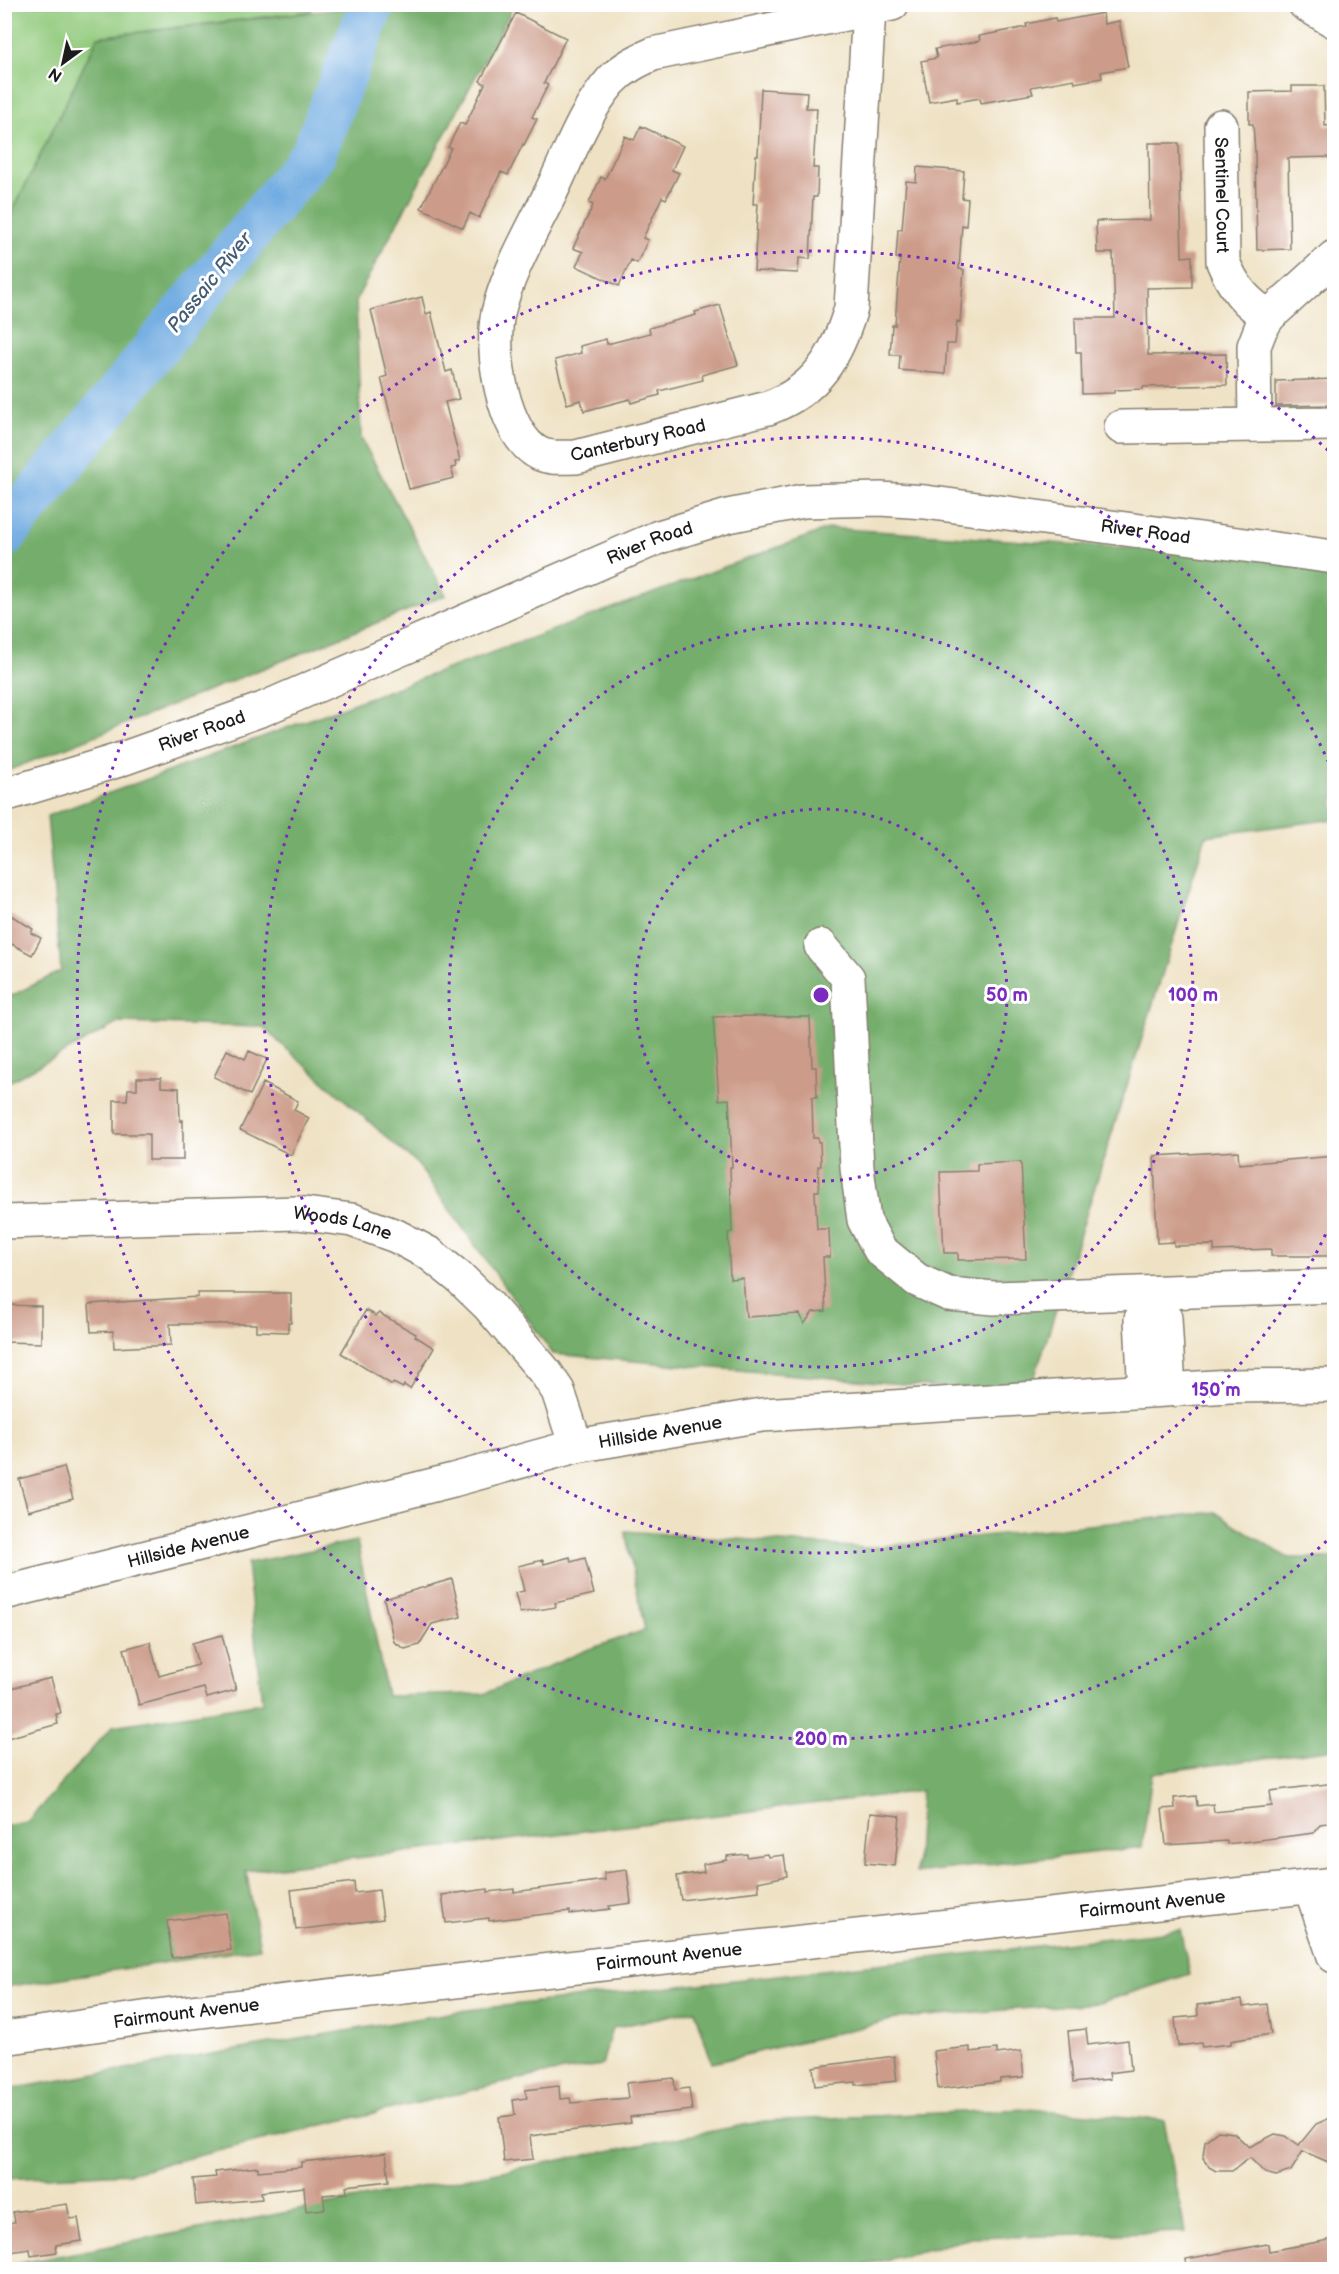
<svg xmlns="http://www.w3.org/2000/svg" width="1339" height="2274" font-family="'Balsamiq Sans',sans-serif">
<style>
.green{fill:#92ca7d;stroke:#57734c;stroke-width:1.5}
.forest{fill:#75ae6c;stroke:#486544;stroke-width:1.5}
.lines{fill:none;stroke-linecap:round;stroke-linejoin:round}
.river{stroke:#70abe1;stroke-width:45}
.building{fill:#cc9b89}
.minor-casing{stroke:#867f70;stroke-width:36}
.major-casing{stroke:#867f70;stroke-width:36}
.minor{stroke:#fff;stroke-width:33}
.major{stroke:#fff;stroke-width:33}
.ring{fill:none;stroke:#7b2cbf;stroke-width:3;stroke-dasharray:3 6}
.labels{text-anchor:middle;stroke-width:6;stroke-linejoin:round;paint-order:stroke}
.street-label{font-size:18px;fill:#1c1c1c;stroke:#fff}
.water-label{font-size:20px;font-style:italic;fill:#425c75;stroke:#fff}
.centre{fill:#7b2cbf;stroke:#fff;stroke-width:3}
.ring-label{font-size:18px;text-anchor:middle;font-weight:bold;fill:#7b2cbf;stroke:#fff;stroke-width:6;stroke-linejoin:round;paint-order:stroke}
</style>
<rect width="100%" height="100%" fill="#fff"/>
<filter id="ink" filterUnits="userSpaceOnUse"><feTurbulence type="fractalNoise" baseFrequency=".0167" numOctaves="2"/><feDisplacementMap in="SourceGraphic" scale="12" xChannelSelector="R" yChannelSelector="G"/><feConvolveMatrix kernelMatrix="1 2 1 2 8 2 1 2 1" color-interpolation-filters="sRGB"/></filter>
<filter id="wash" filterUnits="userSpaceOnUse"><feTurbulence type="fractalNoise" baseFrequency=".008" numOctaves="4" result="noise"/><feDisplacementMap in="SourceGraphic" scale="24" xChannelSelector="R" yChannelSelector="G"/><feGaussianBlur stdDeviation="1.35" result="paint"/><feColorMatrix in="noise" values="0 0 0 0 0 0 0 0 0 0 0 0 0 0 0 0 0 1.4 0 .05"/><feComposite in="paint" operator="in"/></filter>
<g filter="url(#wash)">
<rect width="100%" height="100%" fill="#efe2c4"/>
<path class="green" d="M5,5H314L311,11L98,37L5,227Z"/>
<path class="forest" d="M356,5H514L356,300L361,438L446,595L5,772V227L98,37L329,10Z
M830,528L1334,562V819L1206,836L1029,1395L553,1354L417,1164L262,1027L119,1023L5,1084V999L61,971L47,816Z
M1215,1512L1288,1558H1334V1749L1152,1773L1142,1847L916,1873L921,1791L246,1871L260,1948L5,1987V1826L27,1822L113,1726L262,1703L247,1563L357,1541L387,1696L484,1694L589,1649L645,1630L625,1531L866,1548Z
M1180,1930L1190,1974L1099,2003L900,2018L712,2063L695,2010L612,2028L602,2065L539,2075L314,2127L129,2173L5,2179V2090L467,2010Z
M1027,2109L1164,2120L1185,2232L972,2238L846,2270H5V2266L765,2121Z"/>
<g class="lines">
<path class="river" d="M4,535L313,154L372,4"/>
</g>
<g id="blocks">
<path class="building" d="M516,13L566,38L544,83L548,85L532,117L537,119L524,145L523,144L508,175L501,172L479,218L470,213L463,228L421,208L451,148L448,147L460,123L465,125L485,84L480,81Z
M1103,13L1104,24L1119,21L1128,67L1101,72L1102,78L1075,83L1074,79L1031,87L1033,94L981,103L980,98L957,102V97L929,102L921,61L937,58L935,49L980,41L979,36L1027,27L1026,24L1055,18L1056,22Z
M1292,86H1324L1325,126L1335,125V157L1288,158L1290,249L1257,250L1255,152L1253,124H1249V92L1292,91Z
M761,89L807,92L806,108H817L813,168H818L817,197H813L810,259L799,258L798,273L754,271L758,204H753L756,155H758Z
M641,126L683,146L672,170L679,173L666,199L662,197L643,238L648,240L637,263L631,260L619,286L576,266L583,252L573,248L593,205L589,203L601,177L605,179L625,136L634,140Z
M1149,143H1179L1182,257L1192,256V287L1147,288L1148,355L1226,354L1227,385L1143,387V389L1114,390V393L1082,394L1081,352H1076L1075,318H1115L1113,253H1097L1096,221L1150,220Z
M917,167L964,171L962,198L968,199L966,226L962,225L959,269L964,270L960,322L957,321L955,344H947L945,374L899,370L900,355H890L892,325H895L900,258H896L898,229H902L906,181L916,182Z
M422,297L426,314L431,312L446,372L452,370L459,399L445,402L460,461L455,462L456,467L451,468L454,478L409,489L381,378L387,376L371,310Z
M720,305L738,365L702,375L703,380L659,391L660,395L631,403L630,399L584,411L581,400L567,404L555,360L581,353L580,346L606,339L607,344L650,333L649,328L696,315L695,312Z
M1335,379V405L1276,406V381Z
M4,911L33,929L31,933L41,938L32,955L4,940Z
M739,1016L810,1017L812,1067H816L817,1097H812L813,1138H818V1142H820L821,1166H818L819,1191H815L817,1229H829L830,1257H823L826,1311L813,1312L804,1324L800,1314L746,1317L743,1278L730,1279L728,1233L732,1232L730,1167H732L729,1099L719,1100L713,1017Z
M227,1050L245,1059L249,1051L267,1059L250,1095L214,1077Z
M137,1078H161V1087L179,1088L180,1121L183,1120V1160H149V1134H114V1100H127L128,1089H137Z
M263,1083L298,1101L294,1110L309,1118L291,1155L240,1130Z
M1238,1151L1239,1164L1335,1156V1256H1271V1249L1214,1251V1245L1174,1246V1242L1157,1243L1154,1156Z
M1021,1162L1026,1259L958,1260V1253H944L940,1172L977,1171V1164Z
M198,1293H291V1323H288V1332L256,1331V1324H170L171,1345L114,1348L113,1331L91,1332L89,1304L198,1297Z
M4,1305L41,1306V1343L4,1342Z
M366,1310L376,1316L379,1313L416,1334L415,1336L434,1348L410,1389L404,1385L403,1388L393,1383L392,1385L341,1353Z
M64,1467L73,1499L28,1511L19,1479Z
M570,1557L571,1562L585,1558L594,1594L555,1603L556,1607L520,1613L515,1593L524,1591L518,1566L543,1560L544,1564Z
M452,1579L461,1617L432,1624L419,1645L405,1649L394,1642L384,1599Z
M222,1635L236,1690L207,1698L204,1688L139,1705L124,1649L150,1642L159,1676L198,1665L192,1643Z
M51,1678L61,1713L56,1714L58,1724L4,1739V1690Z
M1335,1783V1822L1320,1824L1314,1833L1227,1844V1841L1166,1845L1162,1809L1175,1808L1174,1798L1196,1796L1197,1806L1213,1804L1214,1812L1272,1806L1270,1791Z
M870,1813L900,1816L895,1866L865,1863Z
M747,1854V1857L767,1854L768,1857L784,1855L787,1876L758,1882L759,1891L681,1900L677,1876L704,1872L703,1864L727,1860V1856Z
M627,1870L631,1903L609,1906L610,1909L570,1914V1911L489,1921V1918L446,1923L442,1895L488,1889V1892L514,1889V1892L605,1880L604,1873Z
M354,1882L355,1893L379,1890L383,1919L296,1930L291,1890Z
M226,1913L231,1950L172,1958L167,1921Z
M1242,2000L1243,2007L1267,2004L1271,2034L1231,2041V2044L1202,2047L1201,2043L1178,2046L1175,2018L1198,2016L1197,2005Z
M1086,2029L1088,2045L1128,2040L1131,2070L1109,2073L1110,2079L1073,2083L1068,2031Z
M970,2047V2052L997,2049V2054L1021,2051L1024,2077L1000,2079V2082L938,2089L934,2051Z
M894,2056L897,2081L856,2085V2082L815,2086L813,2067Z
M674,2078L675,2090L689,2088L692,2110L630,2117L631,2123L530,2136L533,2159L504,2162L499,2117L515,2115L513,2100L527,2098L525,2090L559,2086L560,2099L570,2098L571,2103L628,2098L626,2083Z
M1335,2116V2165L1303,2151L1291,2171L1276,2176L1265,2173L1250,2158L1232,2171H1216L1209,2167L1203,2156L1205,2141L1218,2131L1234,2133L1249,2147L1275,2134L1286,2136L1299,2145L1316,2124Z
M386,2153L389,2181L346,2186L347,2193L323,2195L325,2209L306,2211L304,2187L261,2192L262,2199L196,2205L193,2179L216,2177L215,2172L258,2167V2171L301,2167V2162Z
M67,2204L70,2219L78,2218L82,2241L56,2245L57,2252L31,2256L30,2249L4,2253V2224L15,2222L13,2212Z
M1335,2239V2270H1187L1186,2259L1268,2244L1269,2251Z"/>
</g>
</g>
<g filter="url(#ink)">
<use href="#blocks" fill-opacity="0" stroke="#867f70" stroke-width="1.5"/>
<g class="lines">
<g class="minor-casing">
<g id="minor">
<path d="M869,4V9L851,308C837,356 817,390 768,408L576,457C564,457 552,459 540,454C502,435 490,351 498,313C508,271 532,231 551,192C569,155 584,112 611,81C623,68 637,61 653,54L869,9L892,4"/>
<path d="M1305,4L1334,21"/>
<path id="s1" d="M1221,126L1223,262C1233,286 1246,304 1269,316"/>
<path d="M1255,425L1254,346L1261,328L1269,316L1334,257"/>
<path d="M1121,427L1334,424"/>
<path id="s2" d="M4,795L116,761L263,709L659,537L728,516L803,501L880,499L925,502L1334,557"/>
<path d="M821,946L848,978L857,1168L864,1220L880,1250L917,1280L948,1294L994,1298L1334,1286"/>
<path id="s3" d="M4,1222L297,1213L352,1220L396,1236L430,1254L461,1279L488,1305L546,1373L558,1391L576,1446"/>
<path d="M1151,1293V1307L1141,1319L1144,1375L1156,1381"/>
<path d="M1151,1307L1165,1318L1168,1372L1156,1381"/>
<path id="s4" d="M4,1593L453,1480L576,1446L762,1415L1230,1386L1334,1385"/>
<path d="M1310,1886L1334,1956"/>
</g>
</g>
<g class="major-casing">
<g id="major">
<path id="s5" d="M4,2038L157,2016L628,1961L1334,1884"/>
</g>
</g>
<use href="#minor" class="minor"/>
<use href="#major" class="major"/>
</g>
</g>
<g class="ring">
<circle cx="821" cy="995" r="186"/>
<circle cx="821" cy="995" r="372"/>
<path d="M1333 1218A558 558 0 1 1 1333 772"/>
<path d="M1333 1535A744 744 0 1 1 1333 455"/>
</g>
<g class="labels">
<g class="street-label">
<text dy="6" stroke="none"><textPath href="#s1" startOffset="69">Sentinel Court</textPath></text>
<text transform="translate(638 440) rotate(-13)" y="6">Canterbury Road</text>
<text dy="6" stroke="none"><textPath href="#s2" startOffset="1198">River Road</textPath></text>
<text dy="6" stroke="none"><textPath href="#s2" startOffset="694">River Road</textPath></text>
<text dy="6" stroke="none"><textPath href="#s2" startOffset="208">River Road</textPath></text>
<text dy="6" stroke="none"><textPath href="#s3" startOffset="340">Woods Lane</textPath></text>
<text dy="6" stroke="none"><textPath href="#s4" startOffset="676">Hillside Avenue</textPath></text>
<text dy="6" stroke="none"><textPath href="#s4" startOffset="190">Hillside Avenue</textPath></text>
<text dy="6" stroke="none"><textPath href="#s5" startOffset="1156">Fairmount Avenue</textPath></text>
<text dy="6" stroke="none"><textPath href="#s5" startOffset="670">Fairmount Avenue</textPath></text>
<text dy="6" stroke="none"><textPath href="#s5" startOffset="184">Fairmount Avenue</textPath></text>
</g>
<g class="water-label">
<text transform="translate(209 282) rotate(-51)" y="7">Passaic River</text>
</g>
</g>
<circle cx="821" cy="995" r="9" class="centre"/>
<g class="ring-label">
<text x="1007" y="1001">50 m</text>
<text x="1193" y="1001">100 m</text>
<text x="1216" y="1396">150 m</text>
<text x="821" y="1745">200 m</text>
</g>
<rect width="1339" height="2274" fill="none" stroke="#fff" stroke-width="24"/>
<g transform="translate(63 63) rotate(213)" stroke="#ffffff" stroke-width="4.5" paint-order="stroke">
<path d="M0-4.5L10 22L0 15L-10 22Z" fill="#1c1c1c"/>
<text y="-9" font-size="16" font-weight="bold" text-anchor="middle" fill="#1c1c1c">N</text>
</g>
</svg>
